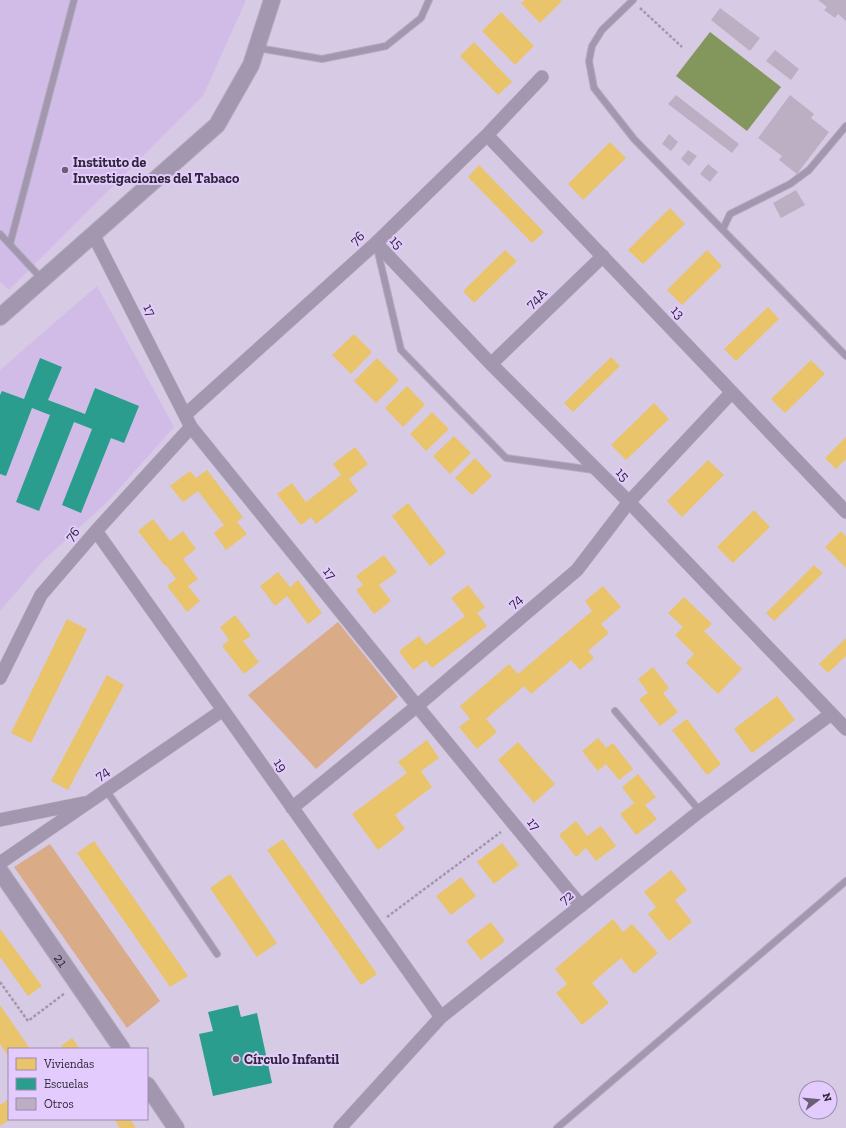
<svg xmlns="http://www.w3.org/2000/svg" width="846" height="1128" font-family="'Zilla Slab',serif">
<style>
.built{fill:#d1bce7}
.green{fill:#daab87}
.water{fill:#83965c}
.homes{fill:#e9c46a}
.schools{fill:#2a9d8f}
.building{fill:#bdafc3}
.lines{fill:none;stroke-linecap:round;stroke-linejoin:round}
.service-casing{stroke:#b5acc0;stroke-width:8}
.minor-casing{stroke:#b5acc0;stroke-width:14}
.tertiary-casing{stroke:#b5acc0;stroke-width:18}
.path{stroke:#a198ab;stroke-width:2.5;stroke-dasharray:3 2;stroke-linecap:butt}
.service{stroke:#a297ae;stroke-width:6}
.minor{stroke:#a297ae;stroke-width:13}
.tertiary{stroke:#a297ae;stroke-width:16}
.poi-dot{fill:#6a5f75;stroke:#e4cbfe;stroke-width:1.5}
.labels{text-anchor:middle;stroke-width:4;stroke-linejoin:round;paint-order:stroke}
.poi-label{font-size:14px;font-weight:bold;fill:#2f2639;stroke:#e4cbfe;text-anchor:start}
.street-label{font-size:14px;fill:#2f2639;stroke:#e4cbfe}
</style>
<rect width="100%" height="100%" fill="#d7cae5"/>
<path class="built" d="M0,0H246L203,96L9,290L0,282Z
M97,286L174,427L109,500L42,562L0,611V370Z"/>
<path class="green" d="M338,622L398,697L316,769L248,695Z
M50,844L160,1001L127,1028L14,867Z"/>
<path class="water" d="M710,32L781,87L747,131L676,76Z"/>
<path class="homes" d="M525,0H560L562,1L540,23L521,3Z
M501,12L534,46L515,65L482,31Z
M474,42L512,82L498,95L460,56Z
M610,142L626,158L583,200L568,184Z
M479,165L544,232L532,243L468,177Z
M670,208L685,224L643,264L628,250Z
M505,250L517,261L474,303L463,291Z
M707,250L722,266L682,305L667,290Z
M768,307L779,319L736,361L724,349Z
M354,334L372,352L351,374L332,355Z
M611,357L620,366L573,412L564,403Z
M377,358L399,380L376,403L354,381Z
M811,360L825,374L785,413L771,399Z
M407,386L425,405L403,427L385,408Z
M654,403L669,419L626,460L611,445Z
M432,412L449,429L426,451L410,434Z
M454,436L471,453L450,474L433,456Z
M846,437V459L836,469L825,458Z
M355,447L368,464L349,479L358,491L316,524L311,517L301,525L277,494L292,483L306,502L341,475L333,464Z
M475,458L492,476L472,495L455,478Z
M708,460L724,475L682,517L667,501Z
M207,470L243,517L237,522L247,534L226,550L214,533L224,525L198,491L183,502L170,486L190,471L196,478Z
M408,503L446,553L430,566L392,516Z
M754,510L770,527L733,563L717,547Z
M153,519L170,541L183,531L196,549L183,559L198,579L188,586L200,601L187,612L167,586L176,579L166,565L165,566L138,531Z
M841,531L846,537V568L825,547Z
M384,555L397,572L379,585L391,601L374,614L356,590L363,585L356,576Z
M814,565L823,573L774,621L766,613Z
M278,572L290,587L298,580L322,613L308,624L287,596L275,606L260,586Z
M468,585L485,607L477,613L487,626L432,668L426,660L413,670L399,651L419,636L426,645L465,616L451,598Z
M603,586L621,607L601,624L609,633L588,651L594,658L580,670L571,660L531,694L524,686L486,719L497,732L477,749L459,727L470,719L460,706L509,664L518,674L592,611L585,601Z
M684,597L712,624L704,631L742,669L718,694L686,663L694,654L675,635L683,627L668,613Z
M235,615L251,636L243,641L259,662L244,674L222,646L229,640L220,627Z
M67,619L87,629L31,743L11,733Z
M846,638V656L828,673L819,664Z
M653,667L669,688L663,693L678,712L660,726L639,699L648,693L638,679Z
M107,675L124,685L68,790L51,781Z
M777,696L795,720L752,753L734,729Z
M687,719L721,764L707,775L672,730Z
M598,738L606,748L613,743L633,769L619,780L606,764L598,771L582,751Z
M427,740L439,758L421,771L432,787L395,815L405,829L378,850L352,814L407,773L398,762Z
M518,742L555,784L534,803L498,760Z
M638,774L656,797L645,805L657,819L636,835L620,814L634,803L622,787Z
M576,821L587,836L601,826L616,846L596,861L586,848L576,857L559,835Z
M283,839L377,974L361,985L267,850Z
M94,841L188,976L170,987L77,853Z
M502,843L519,865L494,884L477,862Z
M671,870L687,890L675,900L692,922L669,941L648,914L656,907L644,892Z
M230,874L277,943L257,957L210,888Z
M461,877L476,896L451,915L436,896Z
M613,919L623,932L632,924L658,953L634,974L621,958L592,983L609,1003L582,1025L556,993L567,984L555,969Z
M491,922L505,941L481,960L466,941Z
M0,929L42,986L28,996L0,957Z
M0,1005L30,1049H9V1057L0,1044Z
M72,1038L80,1049H64L61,1046Z
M9,1099V1120L0,1126V1105Z
M114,1119H130L136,1128H120Z"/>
<path class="schools" d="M40,358L62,367L48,400L85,414L95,388L139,406L124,443L111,438L81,513L62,505L92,429L74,422L39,511L16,502L50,415L32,408L6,476L0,474V395L2,391L24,399Z
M238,1005L241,1017L257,1013L272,1083L213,1096L199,1034L213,1031L208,1012Z"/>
<path class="building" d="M818,0H846V21L838,14L835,18L824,10L827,7Z
M720,8L760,38L750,51L711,20Z
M775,50L799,69L791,80L766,61Z
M676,95L739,144L732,153L668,104Z
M790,95L814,114L811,118L829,132L797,174L779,160L782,156L758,138Z
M669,134L678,142L671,151L662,144Z
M688,150L697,156L689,166L681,159Z
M708,164L718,172L710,182L700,174Z
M796,190L805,205L781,218L773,203Z"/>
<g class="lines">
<g class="service-casing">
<path id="service" d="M633,0L602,30L592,46L589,61L594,88L634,139L846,356
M258,48L322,59L386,46L421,18L429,0
M723,229L730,214L790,184L809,170L846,126
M0,234L42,279
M10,244L74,0
M377,248L401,350L506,458L594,470
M615,711L700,811
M106,790L217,954
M557,1128L846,881"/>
</g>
<g class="minor-casing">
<path id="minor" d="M487,135L846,512
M93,234L191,427L417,706L581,906
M376,243L491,364L629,502L846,729
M491,364L603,256
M185,415L376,243L487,135L542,77
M96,531L441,1017
M0,678L41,595L96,531L191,427
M292,808L417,706L577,570L629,502L732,392
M0,820L84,803
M0,863L223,710
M340,1128L441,1017L700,811L831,714"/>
</g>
<g class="tertiary-casing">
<g id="tertiary">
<path d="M0,317L217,125L251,65L272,0"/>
<path id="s1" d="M0,871L122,1049"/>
<path d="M147,1085L176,1128"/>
</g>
</g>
<path class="path" d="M640,8L682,47
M387,917L501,832
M0,982L28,1021L65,993"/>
<use href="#service" class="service"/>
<use href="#minor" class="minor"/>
<use href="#tertiary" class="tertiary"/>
</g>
<g class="poi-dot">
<circle cx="65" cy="170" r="4"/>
<circle cx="236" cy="1059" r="4"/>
</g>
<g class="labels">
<g class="poi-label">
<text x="73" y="167">Instituto de<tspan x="73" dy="16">Investigaciones del Tabaco</tspan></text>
<text x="244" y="1064">Círculo Infantil</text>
</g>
<g class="street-label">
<text transform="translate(357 238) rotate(-43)" y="5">76</text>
<text transform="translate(397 242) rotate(46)" y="5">15</text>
<text transform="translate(536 298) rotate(-44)" y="5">74A</text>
<text transform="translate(150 310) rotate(63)" y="5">17</text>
<text transform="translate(678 312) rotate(46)" y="5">13</text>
<text transform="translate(623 474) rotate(45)" y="5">15</text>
<text transform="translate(72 534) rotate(-49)" y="5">76</text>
<text transform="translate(330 573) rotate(51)" y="5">17</text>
<text transform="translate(515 601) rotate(-41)" y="5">74</text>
<text transform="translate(281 765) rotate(55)" y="5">19</text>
<text transform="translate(102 773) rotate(-34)" y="5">74</text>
<text transform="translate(534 824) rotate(51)" y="5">17</text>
<text transform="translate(566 897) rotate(-38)" y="5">72</text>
<text dy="5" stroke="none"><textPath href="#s1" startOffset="108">21</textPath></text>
</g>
</g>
<rect x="8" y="1048" width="140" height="72" fill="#e4cbfe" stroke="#9c89af"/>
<rect x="16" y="1058" width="20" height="12" fill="#e9c46a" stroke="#9c89af"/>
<text x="44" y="1068" font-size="12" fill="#2f2639">Viviendas</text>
<rect x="16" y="1078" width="20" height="12" fill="#2a9d8f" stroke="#9c89af"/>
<text x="44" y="1088" font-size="12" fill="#2f2639">Escuelas</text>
<rect x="16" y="1098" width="20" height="12" fill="#bdafc3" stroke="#9c89af"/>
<text x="44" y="1108" font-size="12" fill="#2f2639">Otros</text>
<g transform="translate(818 1100) rotate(74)"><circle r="19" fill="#e4cbfe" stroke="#9c89af"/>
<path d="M0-3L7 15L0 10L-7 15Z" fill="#6a5f75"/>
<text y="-6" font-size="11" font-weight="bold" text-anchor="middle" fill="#2f2639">N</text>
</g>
</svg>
